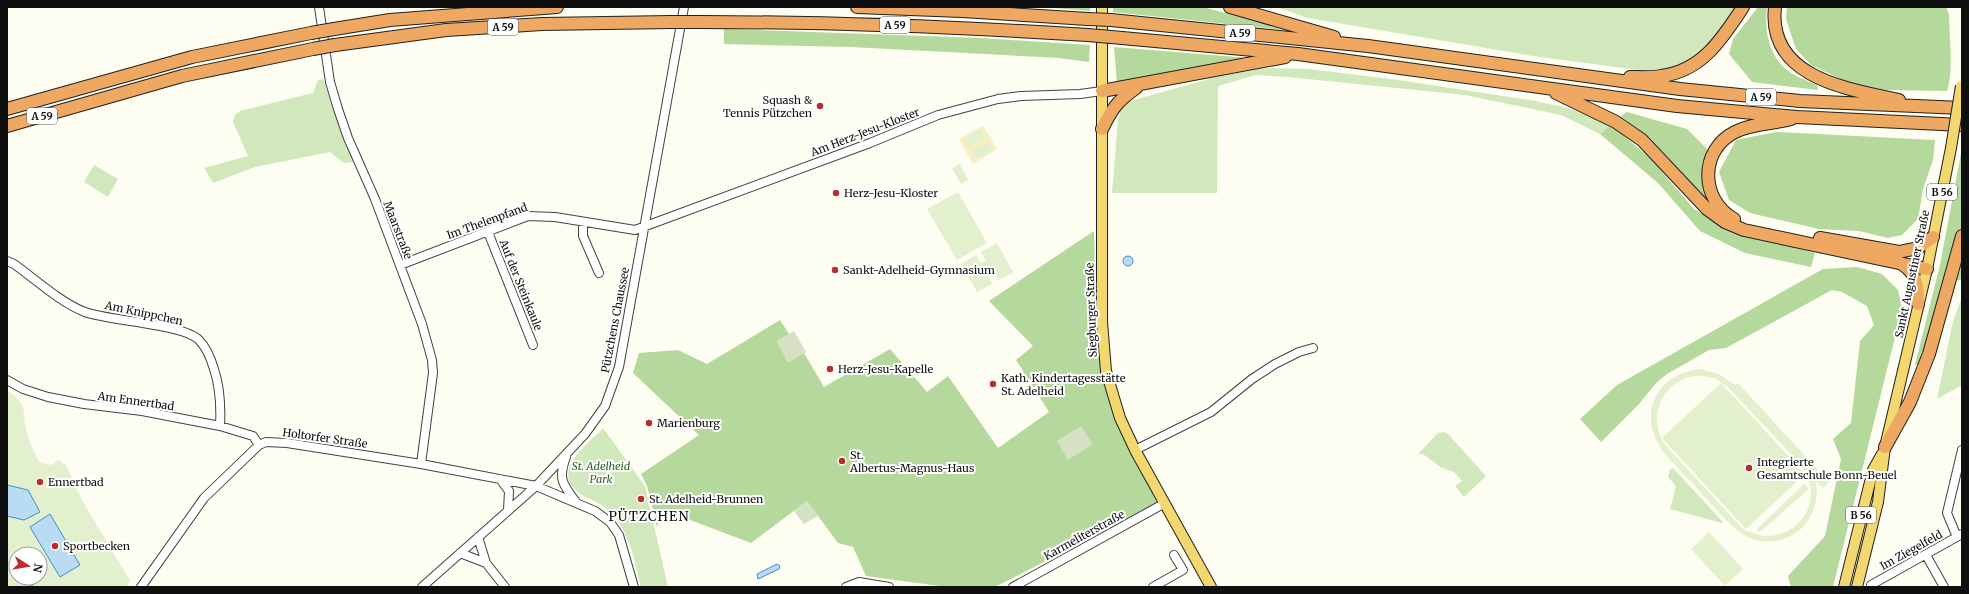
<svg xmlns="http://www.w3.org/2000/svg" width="1969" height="594" font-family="Merriweather,serif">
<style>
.green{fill:#d1e8bc}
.forest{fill:#b5d89c}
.sand{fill:#f8eec0}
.cemetery{fill:#d6e0c3}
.pitch{fill:#e2f0ce;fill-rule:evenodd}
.water{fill:#b9dbf4;stroke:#438dc8}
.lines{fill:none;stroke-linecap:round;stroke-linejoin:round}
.minor-casing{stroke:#424242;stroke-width:10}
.major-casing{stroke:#202020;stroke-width:12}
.highway-casing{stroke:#202020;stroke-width:14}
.minor{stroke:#fff;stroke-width:8}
.major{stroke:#f2d86e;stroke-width:10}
.highway{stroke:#eea861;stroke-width:12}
.major-bridge-casing{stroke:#202020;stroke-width:12;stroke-linecap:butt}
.highway-bridge-casing{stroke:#202020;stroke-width:14;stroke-linecap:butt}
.major-bridge{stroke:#f2d86e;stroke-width:10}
.highway-bridge{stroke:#eea861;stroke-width:12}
.poi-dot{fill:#ba2c2d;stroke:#fff;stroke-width:1.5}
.labels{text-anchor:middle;stroke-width:4;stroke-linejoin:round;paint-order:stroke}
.shield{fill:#fff;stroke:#575757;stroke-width:1}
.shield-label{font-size:10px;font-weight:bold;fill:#0f0f0f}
.poi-label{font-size:11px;fill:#0f0f0f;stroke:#fff;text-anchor:start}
.street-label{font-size:11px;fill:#0f0f0f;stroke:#fff}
.park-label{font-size:11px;font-style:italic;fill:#2c6522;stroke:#fff}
.quarter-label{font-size:13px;letter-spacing:1px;fill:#0f0f0f;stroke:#fff}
</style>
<rect width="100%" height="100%" fill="#fefdf2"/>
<path class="green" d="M1276,7H1737L1717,42L1691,62L1661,73L1533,56L1308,18Z
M1265,68L1309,69L1398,80L1530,100L1568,108L1611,125L1600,134L1561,115L1465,95L1288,77L1256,75L1218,86L1217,193H1112L1118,120L1123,103L1216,77Z
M323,79L340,129L354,162L344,163L330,152L255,167L213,183L204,168L248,156L233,122L235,115L240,111L313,93L318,80Z
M94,165L118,179L108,197L84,182Z
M1962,298V385L1937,399L1953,321Z
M603,428L645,486L668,587H641C634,560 630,532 610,512C601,502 589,500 579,493C550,471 587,445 603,428Z
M1444,432L1449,435L1486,476L1464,497L1455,486L1462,481L1454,472L1442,468L1423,454H1418L1438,433Z
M1673,468L1723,522L1722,523L1670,509L1676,486L1668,477L1670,469Z"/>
<path class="forest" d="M1040,7H1090V11Z
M1113,7H1203L1285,30L1113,12Z
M1758,7H1767C1764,31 1769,59 1791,73C1799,78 1809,81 1817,85L1818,90L1752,82L1729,54L1733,39Z
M1787,7H1946L1949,14C1949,37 1954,70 1947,91L1886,90L1847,82L1811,65L1796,49L1786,19Z
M724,29L981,38L1090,45L1089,62L1059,58L851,47L724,44Z
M1114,47L1261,59L1158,74L1117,83Z
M1627,112L1687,129L1709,151C1704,168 1701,182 1707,200L1649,137L1621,116Z
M1611,125L1651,159L1694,209L1731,230L1815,253L1811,267L1745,253L1700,231L1658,183L1600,134Z
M1776,132L1935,140L1933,160L1923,189L1918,219L1902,235L1888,238L1859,231L1819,229L1750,213L1729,200L1719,172L1736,140Z
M1962,148V279L1944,284L1921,365H1915L1940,265Z
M1094,231L1096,330L1101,370L1111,409L1158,504L995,587H947L866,576L853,547L838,543L807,501L751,543L664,510L657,527L647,486L641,474L699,435L633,373L639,353L678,350L707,364L780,320L789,334L777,341L788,362L804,353L824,387L890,349L927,392L948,376L998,448L1049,412L1016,360L1033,346L989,301Z
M1857,267L1882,274L1898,290L1902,309L1833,587H1791L1788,576L1825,536L1841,459L1833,439L1851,423L1860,341L1874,325L1867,306L1842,292L1832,290L1726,348L1709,350L1667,374L1656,383L1639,404L1601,442L1580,419L1617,385L1823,269Z"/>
<path class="sand" d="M983,126L997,149L973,164L959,139Z"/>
<path class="cemetery" d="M794,331L806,352L788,362L777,341Z
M1081,426L1093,444L1068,460L1057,441Z
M807,501L818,516L804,524L794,511Z"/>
<path class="pitch" d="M980,129L985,138L968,147L964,139Z
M988,142L992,150L976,159L971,151Z
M960,164L968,180L961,184L952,168Z
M958,192L987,243L957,260L927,209Z
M997,243L1013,272L998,281L993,272L988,275L992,284L977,292L961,264L976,255L981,263L986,261L981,252Z
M1700,369L1719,374L1735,385L1738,383L1829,482L1823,488L1816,481C1819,499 1814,516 1801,529C1793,536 1784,540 1774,541C1743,546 1724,517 1705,497C1691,482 1677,467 1664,453C1636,416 1655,374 1700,369ZM1704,376L1714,378L1728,387L1801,465C1832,506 1785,555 1742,528L1668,448C1642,419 1665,373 1704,376Z
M1721,383L1805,474L1746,529L1662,438Z
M7,391L14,395L23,406L25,425L30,443L39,462L51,465L58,460L66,465L82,500L130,581L126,587H7ZM16,554H40V578H16Z
M1804,484L1809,489L1760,532L1757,529Z
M1709,532L1743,569L1725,586L1691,549Z"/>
<path class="water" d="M1123 261a5 5 0 1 1 10 0a5 5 0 1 1-10 0Z
M7,485L28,490L40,512L24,520L7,516Z
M50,514L80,565L60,577L30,527Z
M777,564L780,566L779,569L758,579L757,574Z
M24,578H40L41,579L30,587Z"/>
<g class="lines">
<g class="minor-casing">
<path id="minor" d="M319,7L330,82L338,109L348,138L375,199L422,324L432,360L433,373L421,464
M583,222V236L599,273
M488,232L533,345
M7,261L14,264C35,279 61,303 85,312C109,321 184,324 199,340C206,347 211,359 214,369C220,387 221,407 220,426
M400,265L528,216L555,217L635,230L870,143L938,115L998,99L1021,96L1080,94L1102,91
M7,380L23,389L48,397L84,404L142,411L220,426L253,436L259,445
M1135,450L1211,412L1252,379L1275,364L1299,352L1313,348
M566,457C558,478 562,484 576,502
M500,479L509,491L508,510
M478,537L486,563L505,587
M1957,537L1947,513L1962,450
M460,553L486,563
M1926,555L1944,587
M1871,585L1962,534
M141,587L204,498L259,445L266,442L287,443L421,464L536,486L595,511L610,522L619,535L634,587
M422,587L536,486L585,434L605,406L619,367L684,7
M846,587L859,582L889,587
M1013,587L1165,503
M1153,587L1183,570L1174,555"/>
</g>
<g class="major-casing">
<path id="major" d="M1102,7V322L1106,371L1120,418L1135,450L1211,587
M1844,587L1873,470L1882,454
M1857,587L1878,502L1885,447L1927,269L1951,148"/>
</g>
<g class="highway-casing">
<path id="highway" d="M857,7L962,11L1088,19
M1230,7L1334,37
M1775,7C1767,78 1848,89 1899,100
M1111,20L1368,46L1680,89L1800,101L1962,108
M701,22C830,22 959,27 1088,35
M334,29L390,20L557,7
M1111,37L1298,54L1677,106L1797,117L1962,125
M335,45L446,30L542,24L671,22
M1630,77C1640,77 1651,78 1661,76C1702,71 1722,39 1743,7
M1102,91L1285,57
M1556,93L1616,122L1642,140L1707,209L1725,222L1744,230L1927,269
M7,109L192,57L311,33
M7,126L182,76L313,49
M1102,129C1112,109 1117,101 1136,88
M1734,219C1700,200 1699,150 1735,132C1752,123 1773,124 1791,119
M1820,238L1899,252L1918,248L1933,237
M1903,265C1917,273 1918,289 1918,304
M1885,447L1910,402L1929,354L1962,236"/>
</g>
<use href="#minor" class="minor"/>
<use href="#major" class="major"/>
<use href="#highway" class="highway"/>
<g class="major-bridge-casing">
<path id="major-bridge" d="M1951,148L1961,86"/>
</g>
<g class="highway-bridge-casing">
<path id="highway-bridge" d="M1088,19L1111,20
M671,22H701
M311,33L334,29
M1088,35L1111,37
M313,49L335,45"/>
</g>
<use href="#major-bridge" class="major-bridge"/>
<use href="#highway-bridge" class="highway-bridge"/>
</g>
<g class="poi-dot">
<circle cx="820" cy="106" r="4"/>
<circle cx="836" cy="193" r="4"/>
<circle cx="835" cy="270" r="4"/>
<circle cx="830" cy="369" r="4"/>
<circle cx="993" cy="384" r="4"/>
<circle cx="649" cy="423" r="4"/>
<circle cx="842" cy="461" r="4"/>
<circle cx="1749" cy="468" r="4"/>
<circle cx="40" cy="482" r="4"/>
<circle cx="641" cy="499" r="4"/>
<circle cx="55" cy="546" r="4"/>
</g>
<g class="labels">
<g class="shield">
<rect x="880" y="17" width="30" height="16" rx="3"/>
<rect x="488" y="19" width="30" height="16" rx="3"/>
<rect x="1225" y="25" width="30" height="16" rx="3"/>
<rect x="1746" y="89" width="30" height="16" rx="3"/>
<rect x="27" y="108" width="30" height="16" rx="3"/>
<rect x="1927" y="184" width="30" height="16" rx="3"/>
<rect x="1846" y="507" width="30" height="16" rx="3"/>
</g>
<g class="shield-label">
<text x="895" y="29">A 59</text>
<text x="503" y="31">A 59</text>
<text x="1240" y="37">A 59</text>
<text x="1761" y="101">A 59</text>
<text x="42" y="120">A 59</text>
<text x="1942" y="196">B 56</text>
<text x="1861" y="519">B 56</text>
</g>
<g class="poi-label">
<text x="812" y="104" text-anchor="end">Squash &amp;<tspan x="812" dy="13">Tennis Pützchen</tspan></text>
<text x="844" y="197">Herz-Jesu-Kloster</text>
<text x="843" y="274">Sankt-Adelheid-Gymnasium</text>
<text x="838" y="373">Herz-Jesu-Kapelle</text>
<text x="1001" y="382">Kath. Kindertagesstätte<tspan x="1001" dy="13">St. Adelheid</tspan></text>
<text x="657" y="427">Marienburg</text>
<text x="850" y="459">St.<tspan x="850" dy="13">Albertus-Magnus-Haus</tspan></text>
<text x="1757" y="466">Integrierte<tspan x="1757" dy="13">Gesamtschule Bonn-Beuel</tspan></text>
<text x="48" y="486">Ennertbad</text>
<text x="649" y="503">St. Adelheid-Brunnen</text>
<text x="63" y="550">Sportbecken</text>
</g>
<g class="street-label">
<text transform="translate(865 132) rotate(-21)" y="4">Am Herz-Jesu-Kloster</text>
<text transform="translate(487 221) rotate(-20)" y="4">Im Thelenpfand</text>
<text transform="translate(398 230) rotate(69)" y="4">Maarstraße</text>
<text transform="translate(1912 274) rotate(-78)" y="4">Sankt Augustiner Straße</text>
<text transform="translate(521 285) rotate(68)" y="4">Auf der Steinkaule</text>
<text transform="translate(1091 310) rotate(-92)" y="4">Siegburger Straße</text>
<text transform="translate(144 313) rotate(12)" y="4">Am Knippchen</text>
<text transform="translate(615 320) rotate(-79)" y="4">Pützchens Chaussee</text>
<text transform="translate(136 401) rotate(8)" y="4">Am Ennertbad</text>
<text transform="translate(325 438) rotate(8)" y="4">Holtorfer Straße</text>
<text transform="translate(1084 535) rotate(-29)" y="4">Karmeliterstraße</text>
<text transform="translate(1911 550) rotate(-29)" y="4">Im Ziegelfeld</text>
</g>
<g class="park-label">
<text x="601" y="470">St. Adelheid<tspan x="601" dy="13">Park</tspan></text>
</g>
<g class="quarter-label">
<text x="649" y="521">PÜTZCHEN</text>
</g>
</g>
<rect width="1969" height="594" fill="none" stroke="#0f0f0f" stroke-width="16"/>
<g transform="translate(28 566) rotate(102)"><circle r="19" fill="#ffffff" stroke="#9f9f9f"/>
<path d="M0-3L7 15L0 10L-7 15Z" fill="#ba2c2d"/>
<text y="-6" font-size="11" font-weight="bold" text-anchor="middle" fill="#0f0f0f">N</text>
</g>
</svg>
